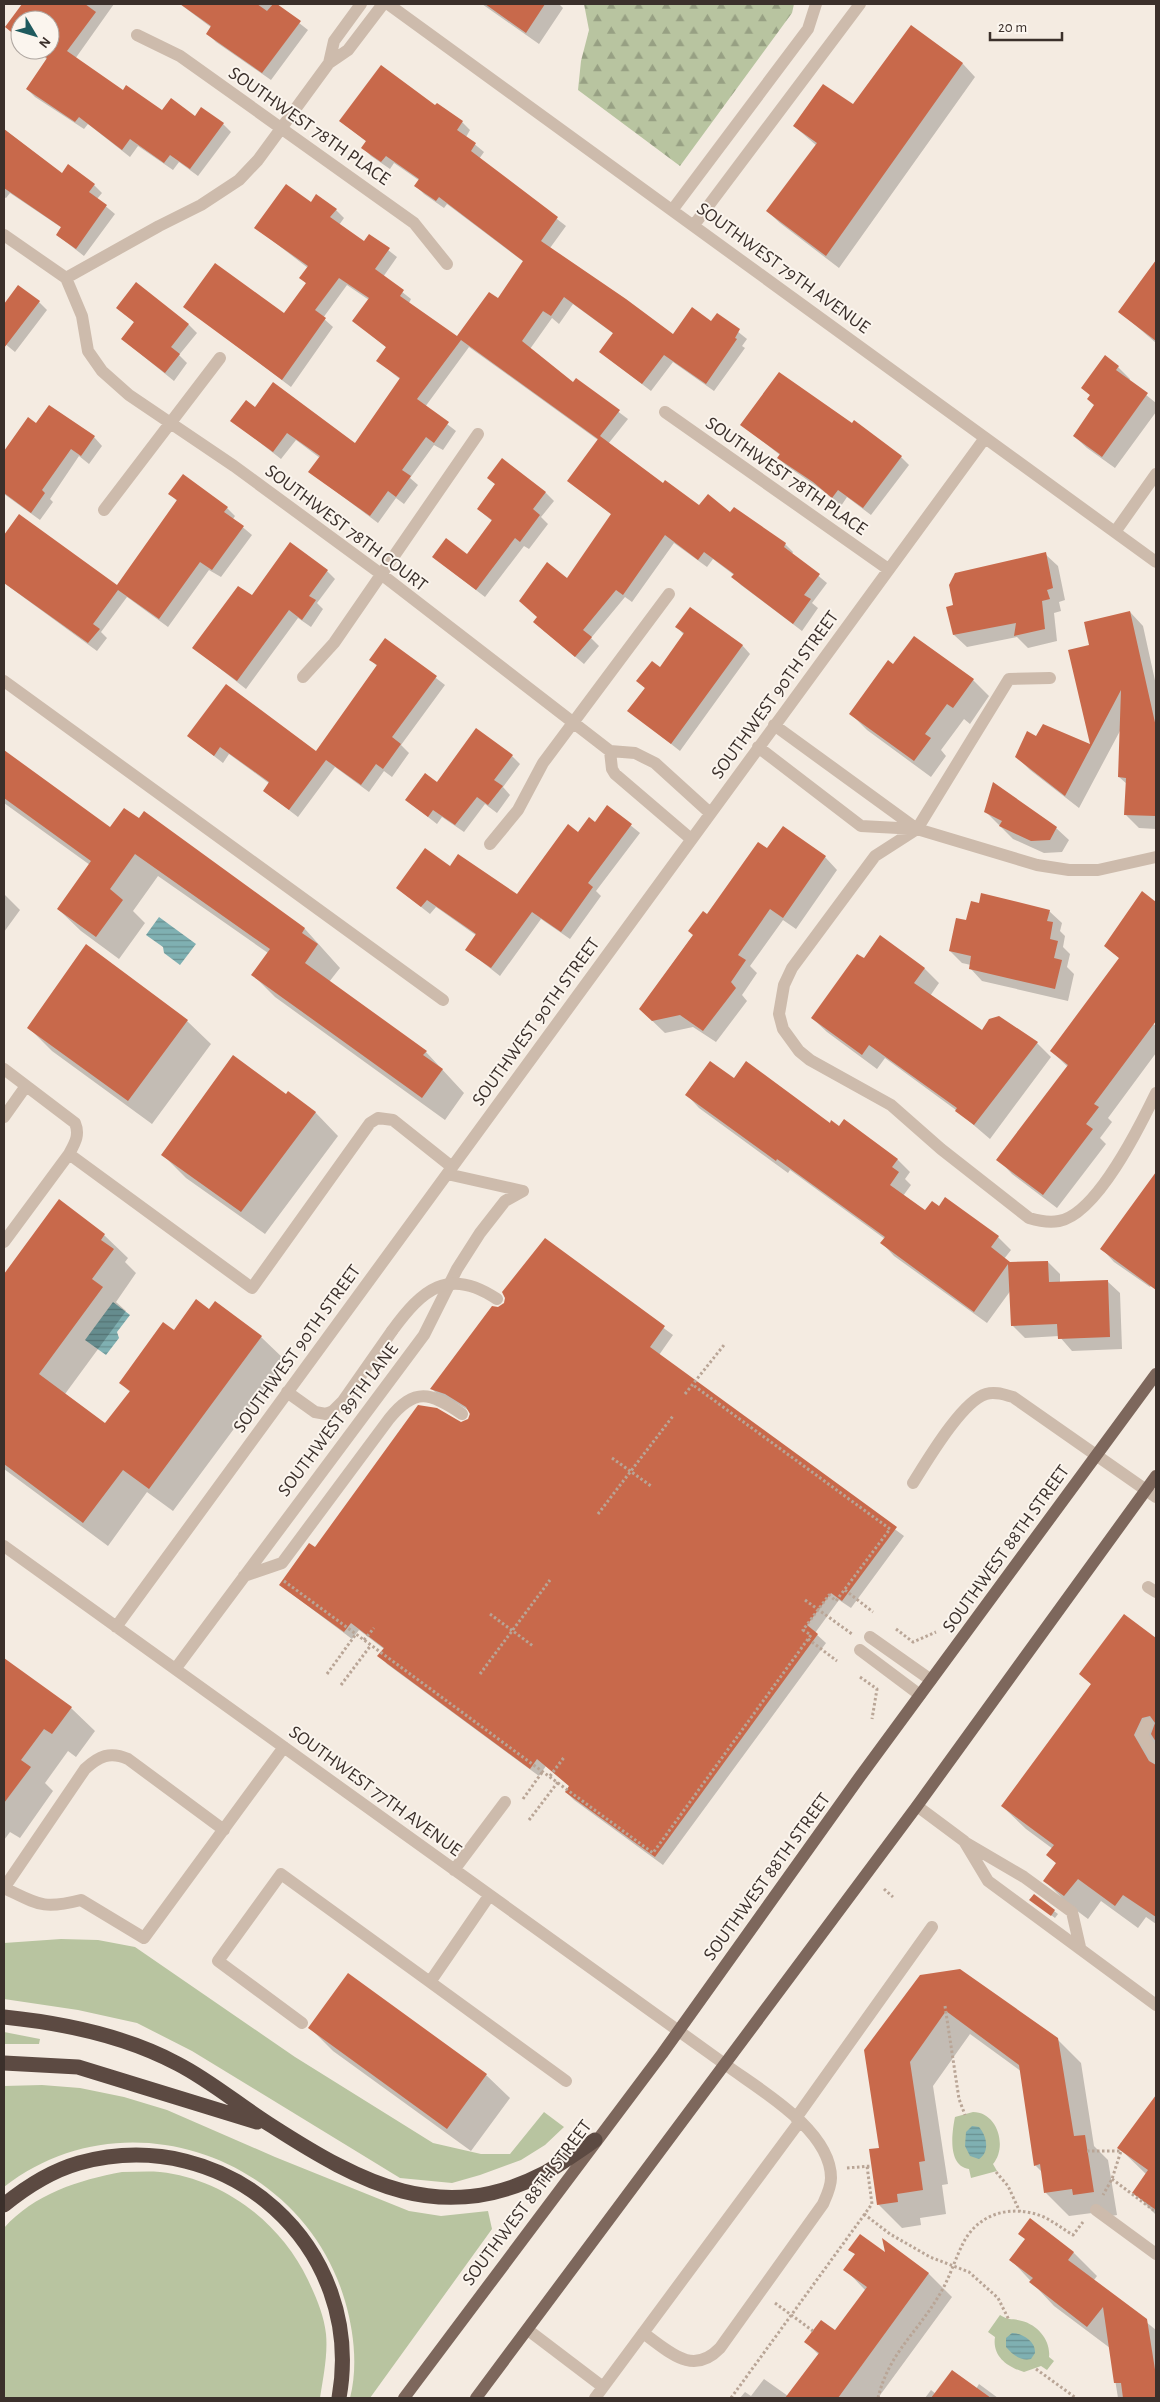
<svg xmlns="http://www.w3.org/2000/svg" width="1160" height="2402" font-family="'Alegreya Sans',sans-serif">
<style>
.grass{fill:#b8c4a0}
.forest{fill:url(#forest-firs)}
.water{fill:url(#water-rules)}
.shadow{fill:#0003}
.building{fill:#c8694b}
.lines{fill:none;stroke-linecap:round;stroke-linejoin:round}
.path{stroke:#b9a596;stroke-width:3;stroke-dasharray:2.5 2.5;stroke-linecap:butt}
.minor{stroke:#cdbbac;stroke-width:12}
.major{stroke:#7d675c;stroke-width:12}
.highway{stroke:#5c4a42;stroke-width:15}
.minor-bridge{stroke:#cdbbac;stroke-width:12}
.labels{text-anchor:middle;stroke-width:4;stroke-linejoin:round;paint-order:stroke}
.street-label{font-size:19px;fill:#3b302b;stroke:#fbf5ee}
</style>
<defs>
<pattern id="forest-firs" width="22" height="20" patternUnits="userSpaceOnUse" patternTransform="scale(1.25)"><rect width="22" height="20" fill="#b8c4a0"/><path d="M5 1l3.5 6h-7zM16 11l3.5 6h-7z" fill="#97a083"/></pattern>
<pattern id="water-rules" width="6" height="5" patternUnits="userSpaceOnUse" patternTransform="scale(1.25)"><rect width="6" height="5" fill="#7fb0b2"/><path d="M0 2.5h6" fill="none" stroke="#699091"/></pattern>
</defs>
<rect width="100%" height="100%" fill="#f4ebe1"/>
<path class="grass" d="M61,1939L98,1940L135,1947L295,2057L433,2143L481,2154H510L544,2112L564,2127L545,2145L521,2160L480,2175L452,2183L400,2178L192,2051L137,2023L78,2010L4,1999V1943Z
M4,2032L40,2039L39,2044H4Z
M42,2085L80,2088L124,2097L167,2110L275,2157L409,2211L441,2216L488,2211L492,2229L370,2398H350C358,2367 354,2332 345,2301C303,2156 124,2093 4,2187V2086Z
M973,2112C997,2112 1008,2146 993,2164L997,2171L971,2178L969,2169C947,2166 952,2132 955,2117Z
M122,2172C135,2172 148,2171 160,2172C224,2179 281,2223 308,2280C316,2297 324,2315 326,2334C328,2355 323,2378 320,2398H4V2228C34,2194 79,2180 122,2172Z
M1000,2315C1009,2321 1013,2318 1022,2321C1038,2325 1051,2341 1049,2357L1054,2361L1047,2370L1041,2366L1024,2372C1007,2367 992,2356 995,2337L988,2332Z"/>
<path class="forest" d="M584,4H794L792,13L680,166L578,90L581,61L589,30Z"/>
<path class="water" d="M159,917L196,944L180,965L164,953L163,947L146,935Z
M113,1302L130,1315L117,1332L119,1338L106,1355L85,1340Z
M972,2126L979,2127C987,2136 990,2152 979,2159L970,2156L965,2146L966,2132Z
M1012,2333C1022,2333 1036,2341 1035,2353L1031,2359C1020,2361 1013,2355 1006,2347V2338Z"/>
<path class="shadow" d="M24,4H114L75,59L123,92L162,112L223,124L231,132L198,176L179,162L173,170L138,146L130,157L88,124L84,129L35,97L27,89L48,60L34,50H50V20H20V39L6,27Z
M180,4H270L273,6L275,4L308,30L271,80L216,42L208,34L212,28Z
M482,4H559L563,8L539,44Z
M911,27L963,64L975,77L839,268L780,223L767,211L817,146L794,126L853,106Z
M435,107L462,122L470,130L466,137L484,152L479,159L566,226L550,248L673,335L711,322L717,315L747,339L742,346L745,348L714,391L673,362L651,391L600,352L614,334L573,304L559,324L552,318L530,349L573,384L576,380L628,419L608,444L663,485L699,507L731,513L785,544L793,552L792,554L827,583L812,603L818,608L802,631L741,585L733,577L734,575L713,559L707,567L674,543L632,602L625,597L591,638L599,646L584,664L543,630L567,580L612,515L569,481L598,440L469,347L425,407L456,431L443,450L434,445L410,478L418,485L404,504L396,498L378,523L310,472L320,458L296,440L281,459L232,421L255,409L355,444L401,380L378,361L387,348L354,321L369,300L347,285L323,318L333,327L291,387L184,306L285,314L307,284L301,278L308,268L256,228L311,203L336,210L344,218L339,225L364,242L369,235L397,257L383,277L411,299L409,303L457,338L498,300L524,262L447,204L444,208L424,194L416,186L420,181L394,163L390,169L371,156L363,148L367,142L340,121Z
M4,129L62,174L94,185L102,193L97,199L115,214L84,256L57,235L62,228L10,193L6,198L4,197Z
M1156,262V343L1120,312Z
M39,302L47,310L15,352L4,343V303Z
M118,308L189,325L197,333L179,355L187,363L174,381L122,339L135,323Z
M1118,367L1130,379L1129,381L1156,403V412L1115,468L1087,448L1074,436L1095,406L1091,396L1082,388Z
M37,424L94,437L102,446L89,464L79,456L50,499L53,502L40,520L4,494V457L12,445Z
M742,425L901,457L909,465L871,515L847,497L841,506L822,490L787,466L778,458L780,455Z
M489,478L546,493L554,501L541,517L548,524L529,549L524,546L485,597L433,557L468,556L492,521L478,509L496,485Z
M170,494L227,508L235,516L233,519L252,535L221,577L209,570L168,627L127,597L101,632L107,638L97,651L4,583V537L19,516L117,587L178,502Z
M1045,554L1058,566L1065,600L1059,602L1061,611L1054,613L1057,641L1028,648L1017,637L967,647L954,635L947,608L955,606Z
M327,571L335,579L317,603L323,609L311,627L298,618L246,689L194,648L252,597Z
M1130,612L1143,626L1156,685V829L1139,828L1126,815L1127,784L1119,777L1121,729L1079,808L1030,770L1016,756L1037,738L1091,746V646Z
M677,627L742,645L750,654L680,751L629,711L645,688L638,681L660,669L684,635Z
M385,639L445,685L401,745L409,753L392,777L384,771L369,792L335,767L298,817L264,791L270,784L229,754L223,763L188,736L316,753L377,666L371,660Z
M894,666L973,680L989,696L970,724L964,719L941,750L946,756L931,777L867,730L851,714Z
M4,752L110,829L139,820L144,813L305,929L340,968L329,982L426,1052L464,1093L445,1120L275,997L253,975L268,953L158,876L133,911L145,923L119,959L81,931L58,909L90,865L4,803Z
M512,756L520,764L503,787L510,795L497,813L485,804L464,832L442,817L437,824L406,800Z
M608,807L640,833L596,891L601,896L570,939L541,919L500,976L467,950L477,936L436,907L430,914L397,888L450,868L517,896L579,833L595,824Z
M985,811L1056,828L1069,840L1062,852L1044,853L1013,839Z
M783,828L825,857L837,870L796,929L783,920L750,966L757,973L742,995L747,1001L716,1042L693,1027L665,1033L640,1009L707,916L767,850Z
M4,894L20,910L4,932Z
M1156,900V1015L1143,1016L1156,1026V1053L1108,1118L1112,1122L1100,1138L1106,1144L1057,1208L1012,1174L998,1159L1068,1067L1051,1051L1120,959L1106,945Z
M1049,911L1062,923L1060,931L1065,936L1063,947L1070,954L1067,967L1074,974L1068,1001L982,981L970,968L971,965L962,963L950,951L967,922Z
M881,937L925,969L939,983L930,996L982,1032L1037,1043L1051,1057L990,1139L956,1110L885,1058L877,1069L827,1032L812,1018L864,960Z
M187,1021L211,1044L152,1124L52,1051L29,1028Z
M734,1080L830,1125L840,1128L845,1121L898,1160L910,1172L905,1179L911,1185L903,1196L925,1212L939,1207L945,1199L998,1237L1011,1250L1004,1259L1009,1263L1048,1262L1060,1274V1282L1107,1281L1120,1293L1122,1349L1072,1351L1059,1336L1025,1338L1012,1325L1011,1290L987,1323L894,1256L882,1243L885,1239L790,1170L788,1173L699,1108L687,1095Z
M286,1095L315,1112L338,1136L265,1234L186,1178L163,1155Z
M1156,1174V1279L1150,1287L1114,1262L1102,1249Z
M59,1201L104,1235L128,1258L125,1262L136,1273L116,1302L126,1311L65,1394L106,1425L130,1392L120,1382L174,1332L209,1311L261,1337L285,1360L173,1511L147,1492L108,1546L4,1469V1276Z
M545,1240L673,1335L659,1355L904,1536L851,1608L839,1600L815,1633L826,1643L663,1865L574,1800L566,1792L570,1787L546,1766L539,1776L387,1664L379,1655L384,1649L359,1630L352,1639L280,1585L315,1548L461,1423L469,1420L470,1411L454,1402L440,1397L432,1389L498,1308L505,1304Z
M1124,1616L1156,1640V1924L1146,1917L1138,1928L1101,1901L1088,1919L1068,1904L1045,1881L1057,1864L1048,1855L1053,1849L1026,1829L1002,1806L1092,1685L1080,1674Z
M9,1663L71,1708L95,1731L76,1757L68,1751L45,1783L53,1791L20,1838L10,1832L4,1840V1670Z
M1035,1903L1054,1911L1058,1914L1055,1918Z
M920,1976L1057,2039L1081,2063L1094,2146L1108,2160L1117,2215L1098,2218L1092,2213L1069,2216L1046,2193L1042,2172L1035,2165L1022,2072L970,2034L933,2086L948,2184L942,2185L946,2214L920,2218L921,2225L902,2228L878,2204L880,2149Z
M310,2028L486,2075L510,2098L471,2151L333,2051Z
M1149,2107L1156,2112V2215L1134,2192L1147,2175L1119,2148Z
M1030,2220L1074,2253L1097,2276L1094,2280L1156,2330V2398H1118L1110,2348L1054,2306L1011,2260L1026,2239Z
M884,2241L929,2274L952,2297L878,2398H740L745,2392L751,2396L764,2379L788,2396L819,2355L806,2342L835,2332L866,2291L845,2269L856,2255L850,2250L886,2255Z
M979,2384L998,2398H925L931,2390L936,2394L976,2389Z"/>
<path class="building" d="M22,4H85L96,12L67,51L123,90L126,85L162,110L171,98L195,116L201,107L224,123L190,169L170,155L164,163L130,139L122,150L79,117L75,122L26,89L47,58L36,50H50V20H20V39L5,27Z
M180,4H257L267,11L273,4H277L301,21L262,73L206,34L211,26Z
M485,4H545L526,33Z
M911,25L963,63L826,256L766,211L817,143L793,126L823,84L853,104Z
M381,65L435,105L437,103L463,121L457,130L476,143L471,151L558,217L541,241L626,299L673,334L692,307L711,321L717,313L740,329L735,338L737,339L706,384L664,355L642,384L599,352L613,333L564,297L551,316L543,311L522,341L573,382L576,378L620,410L600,436L663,483L665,480L699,505L708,494L730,512L734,507L786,543L784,547L820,574L804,595L811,599L793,624L731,577L734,574L704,552L698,560L665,535L623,595L616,590L583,630L592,637L575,657L533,622L537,617L519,601L547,562L567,578L611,514L567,481L598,439L461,340L417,399L449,422L434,443L426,437L402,470L411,476L396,497L388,491L370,516L308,472L320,456L287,433L273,452L230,421L246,400L255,407L273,382L355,443L400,378L376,361L386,347L352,321L369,298L339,278L315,310L326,318L282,380L183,307L215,263L284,313L306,283L299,278L308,266L254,228L286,184L311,202L316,194L337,209L330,217L364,241L369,234L390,248L375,269L404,290L400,296L457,336L489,292L498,298L523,261L439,197L436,201L414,186L419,179L386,156L381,162L361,148L366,141L339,121Z
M4,129L62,173L68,164L95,184L89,192L107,205L76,249L56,235L61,227L4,188Z
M1156,260V341L1118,312Z
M136,282L189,324L171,347L180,354L165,373L121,339L134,322L116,308Z
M18,285L40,301L4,348V304Z
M1105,355L1119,366L1116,370L1148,393L1102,457L1073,436L1094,405L1087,399L1090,395L1081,388Z
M779,372L852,423L854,420L902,456L863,508L838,490L832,498L813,482L777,458L780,454L740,425Z
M49,405L95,436L81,456L71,449L42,490L45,493L31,513L4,493V451L28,417L36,423Z
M502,458L546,492L533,509L540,515L520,542L515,538L476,590L432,557L446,538L467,554L492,520L477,509L495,484L487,478Z
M183,474L228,507L224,512L244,526L212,570L200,562L159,619L118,590L93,624L100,629L88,643L4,583V535L19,514L117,585L177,500L168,494Z
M290,542L328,570L309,596L316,600L302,620L289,610L237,681L192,648L238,586L252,595Z
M1046,552L1053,588L1047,590L1050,599L1042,601L1045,629L1014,636L1016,623L953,635L946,607L953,605L949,585L955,573Z
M690,607L743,645L671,744L627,711L645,688L636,681L652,661L660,667L684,633L675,627Z
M1130,611L1156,727V816L1124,815L1126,778L1118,777L1121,690L1065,796L1015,757L1027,731L1036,736L1043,724L1090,744L1068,650L1089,645L1084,622Z
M914,636L974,679L953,708L947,704L925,734L931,738L914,761L849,714L888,660L893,664Z
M385,638L437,676L392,737L401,744L383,769L376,764L361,785L326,760L289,810L263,791L269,782L220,747L214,756L187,736L226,684L316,751L377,665L369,660Z
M476,728L513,755L494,780L503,786L488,805L477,797L455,825L433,810L428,817L405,800L425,773L437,782Z
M4,750L110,827L124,808L139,818L144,811L305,928L302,933L318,944L305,963L427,1051L423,1055L443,1069L422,1098L251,975L270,949L135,854L110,889L123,900L96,937L57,909L91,861L4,798Z
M993,782L1057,827L1050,840L1031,841L999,826L1002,821L984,812Z
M607,805L632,824L588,883L593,887L561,932L532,912L491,968L465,950L476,934L427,900L421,907L396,888L425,848L450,866L458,854L517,894L568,824L578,832L589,817L595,822Z
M783,826L826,856L783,918L770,909L738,955L746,960L731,982L736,988L703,1031L680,1015L652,1021L639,1009L693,935L688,931L703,911L707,914L758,842L767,848Z
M1142,891L1156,902V1021L1094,1104L1099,1107L1086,1124L1093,1129L1043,1195L996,1160L1068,1065L1050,1051L1119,958L1104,946Z
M981,893L1050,910L1047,921L1053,922L1050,939L1058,941L1054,958L1062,960L1055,989L969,969L971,956L949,951L956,918L966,920L971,901L979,903Z
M880,935L925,968L914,983L982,1030L989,1019L999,1016L1038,1042L974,1125L955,1111L957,1108L869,1045L862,1055L811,1018L857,954L864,958Z
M86,944L188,1020L128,1101L27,1028Z
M233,1055L286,1094L288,1091L316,1112L241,1212L161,1155Z
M710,1061L734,1078L746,1061L830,1123L831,1120L839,1126L844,1119L898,1159L892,1167L899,1172L890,1185L925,1210L932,1201L939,1206L945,1197L999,1236L991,1247L1010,1262L1048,1261L1049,1282L1108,1280L1110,1337L1058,1339L1057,1324L1011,1326L1008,1264L974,1312L880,1243L885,1237L777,1159L776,1161L685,1095Z
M1156,1172V1290L1100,1249Z
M59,1199L105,1234L101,1240L114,1249L92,1279L103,1287L39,1374L105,1423L130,1391L119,1383L163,1322L174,1330L196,1299L209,1309L215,1301L262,1336L149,1489L123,1470L83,1523L4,1464V1274Z
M545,1238L665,1326L650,1347L897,1527L842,1601L831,1593L807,1625L818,1634L655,1857L565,1792L569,1786L537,1759L530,1769L377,1656L384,1648L351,1623L344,1632L279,1585L309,1543L315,1547L418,1405L437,1408L461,1422L468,1419L470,1414L466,1407L445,1394L430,1389L492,1306L498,1307L504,1303L505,1298L502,1292Z
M1124,1614L1156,1638V1742L1151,1734L1155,1723L1150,1716L1142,1718L1134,1735L1149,1761L1156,1765V1917L1123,1895L1115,1906L1078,1879L1064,1896L1043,1881L1056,1863L1046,1855L1054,1845L1001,1806L1091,1684L1079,1674Z
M4,1658L72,1707L52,1734L44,1729L21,1760L31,1767L4,1803Z
M1034,1894L1055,1910L1051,1916L1029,1900Z
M960,1969L1058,2038L1074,2136L1085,2135L1094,2192L1073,2195L1072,2189L1044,2193L1040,2164L1034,2166L1019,2065L946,2011L910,2062L925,2161L919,2162L923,2190L897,2194L898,2202L877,2205L869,2149L879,2148L864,2050L920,1975Z
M348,1973L487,2074L447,2129L308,2028Z
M1156,2095V2210L1132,2193L1148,2170L1117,2148Z
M1030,2218L1074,2252L1068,2260L1147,2319L1156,2376V2398H1123L1121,2383H1114L1103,2307L1087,2327L1029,2282L1033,2278L1009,2260L1025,2239L1018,2234Z
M860,2234L885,2252L882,2238L929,2273L838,2398H785L819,2353L804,2342L821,2320L835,2330L867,2287L843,2270L855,2254L848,2250Z
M952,2370L991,2398H931Z"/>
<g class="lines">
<path class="path" d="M685,1394L724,1345
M612,1458L651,1486
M598,1514L673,1416
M284,1581L653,1853L808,1639L811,1635L803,1630L829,1595L836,1601L890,1529L693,1385
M845,1590L873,1612
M805,1600L852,1634
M490,1614L533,1646
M896,1629L913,1642L936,1632
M808,1639L837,1661
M364,1640L374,1628
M327,1674L356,1634
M480,1674L550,1580
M860,1677L877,1689L872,1719
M341,1685L371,1645
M550,1776L565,1756
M523,1799L543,1771
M529,1820L558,1782
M884,1889L893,1897
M945,2006L959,2099L965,2115
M1087,2151H1121L1112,2179L1103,2195
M847,2168L871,2166
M996,2172L1008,2186L1020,2212
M1112,2179L1156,2212
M864,2214L890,2234L930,2257L969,2272L998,2298L1009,2320
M775,2303L813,2331
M1036,2369L1076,2398
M731,2398L872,2204L867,2166
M878,2398C889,2353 916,2334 938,2297C950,2279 955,2257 966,2238C983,2211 1015,2205 1044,2217C1054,2222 1063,2229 1073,2235L1083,2222"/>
<path class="minor" d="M361,4L334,41L329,63L348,50L383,4
M388,4L1156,562
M137,35L180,56L414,223L447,264
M673,209L808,29L816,4
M694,225L860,4
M4,235L66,278L82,316L88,351L102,371L129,395L234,466L381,574L610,751L635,753L655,763L710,813
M66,278L159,226L201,205L239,180L258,160L329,63
M665,412L888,569
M104,510L220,358
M1115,532L1156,474
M303,677L334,643L478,434
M1050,678L1009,679L917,829L875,856L792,968L784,985L779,1014L783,1029L799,1051L810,1060L891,1105L941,1149L1029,1218C1039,1221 1048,1223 1059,1221C1097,1214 1140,1126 1156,1093
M4,681L443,1000
M774,725L917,829
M758,747L861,826L917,829L1037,865L1069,870H1098L1156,857
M610,751L612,769L615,774L691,839
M490,844L518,810L543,763L669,594
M4,1069L75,1123C80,1135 75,1143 69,1154L4,1242
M4,1117L26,1086
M69,1154L252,1288L370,1123L378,1118L393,1120L452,1167
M447,1174L523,1191
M287,1392L315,1412L326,1414L333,1411L343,1401L392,1331
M913,1483C927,1461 962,1401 986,1394C996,1391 1005,1395 1013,1397L1156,1497
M4,1546L726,2065C760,2090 831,2130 831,2178C831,2187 827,2195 823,2204L720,2348C692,2377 669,2351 643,2333
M244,1576L282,1563L389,1419C415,1387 430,1392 462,1414
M1148,1587L1156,1592
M116,1627L985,438
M870,1637L931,1680
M860,1650L920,1695
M176,1668L424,1335L457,1269L480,1233L505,1201L523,1191
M1147,1724L1142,1735L1156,1757
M917,1806L964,1841L988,1881L1156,2005
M966,1843L1024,1877L1072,1912L1080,1947
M454,1870L505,1802
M4,1888C38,1904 42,1910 81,1900L144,1938L284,1747
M4,1888L85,1769C99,1756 110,1751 128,1759L224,1830
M489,1896L430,1982L566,2081
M302,2023L218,1961L281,1874L430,1982
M796,2118L932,1927
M1096,2210L1156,2254
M528,2330L603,2387
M595,2398L800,2121"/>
<path class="major" d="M404,2398L662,2054L859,1778L1156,1374
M476,2398L917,1806L1156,1476"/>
<path class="highway" d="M4,2017C63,2023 124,2035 178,2064C211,2081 240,2106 272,2126C361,2183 441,2227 545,2173C562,2163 579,2151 595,2140
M4,2063L78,2067L257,2122
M4,2205C26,2187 51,2171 79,2163C227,2122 366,2247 339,2398"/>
<path class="minor-bridge" d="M392,1331C422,1290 448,1266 497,1299"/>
</g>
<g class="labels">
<g class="street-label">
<text transform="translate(310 125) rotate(35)" y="7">SOUTHWEST 78TH PLACE</text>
<text transform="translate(784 267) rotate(36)" y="7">SOUTHWEST 79TH AVENUE</text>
<text transform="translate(787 475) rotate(35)" y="7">SOUTHWEST 78TH PLACE</text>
<text transform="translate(347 527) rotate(37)" y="7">SOUTHWEST 78TH COURT</text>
<text transform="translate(774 694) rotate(-54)" y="7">SOUTHWEST 90TH STREET</text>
<text transform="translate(535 1021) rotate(-54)" y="7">SOUTHWEST 90TH STREET</text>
<text transform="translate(296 1348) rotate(-54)" y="7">SOUTHWEST 90TH STREET</text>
<text transform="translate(337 1419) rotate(-53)" y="7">SOUTHWEST 89TH LANE</text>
<text transform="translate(1005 1548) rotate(-54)" y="7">SOUTHWEST 88TH STREET</text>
<text transform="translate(376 1790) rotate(36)" y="7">SOUTHWEST 77TH AVENUE</text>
<text transform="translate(766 1876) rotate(-54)" y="7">SOUTHWEST 88TH STREET</text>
<text transform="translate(526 2202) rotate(-53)" y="7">SOUTHWEST 88TH STREET</text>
</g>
</g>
<rect width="1160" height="2402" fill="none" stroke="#3b302b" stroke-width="10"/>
<g transform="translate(35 35) rotate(128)"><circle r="24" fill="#fbf5ee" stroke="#aea6a0"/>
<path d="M0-4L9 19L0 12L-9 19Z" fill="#1f5a5e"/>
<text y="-8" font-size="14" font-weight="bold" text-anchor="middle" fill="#3b302b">N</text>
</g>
<path d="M990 32v8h72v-8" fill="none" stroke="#3b302b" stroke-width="2.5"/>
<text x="998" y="32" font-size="15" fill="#3b302b" stroke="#fbf5ee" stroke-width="4" paint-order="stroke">20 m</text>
</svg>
